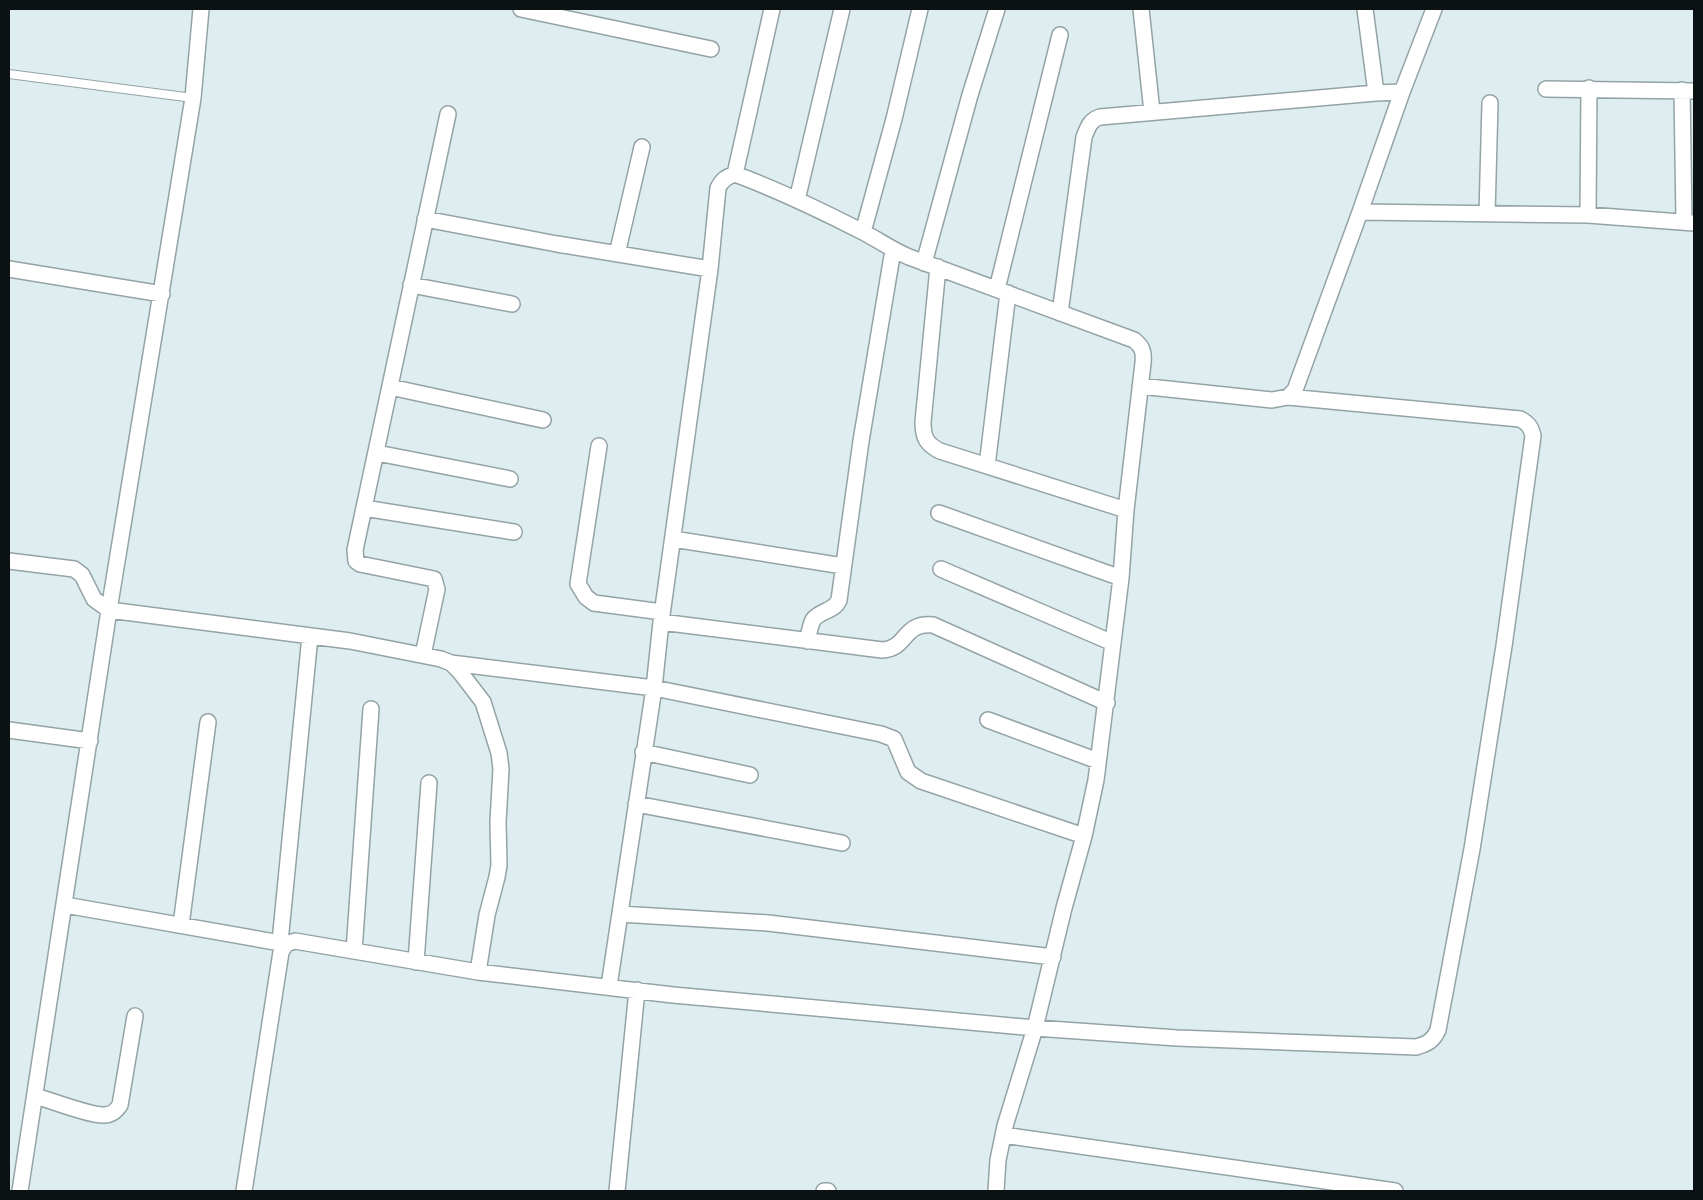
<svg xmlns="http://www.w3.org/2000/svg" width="1703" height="1200" font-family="Quicksand,sans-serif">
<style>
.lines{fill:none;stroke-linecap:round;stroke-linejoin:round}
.lane-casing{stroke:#94a3a6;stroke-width:10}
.street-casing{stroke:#94a3a6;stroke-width:18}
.lane{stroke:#fff;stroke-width:8}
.street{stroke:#fff;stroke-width:15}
</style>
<rect width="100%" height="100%" fill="#deedf0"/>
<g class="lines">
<g class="lane-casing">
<path id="lane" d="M9,74L193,98"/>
</g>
<g class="street-casing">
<path id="street" d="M521,9L711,49
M1141,9L1152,112
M1365,9L1376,93
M1546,89L1694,91
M1682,90L1684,222
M735,174L772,9
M797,200L842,9
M1360,212L1402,92L1434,9
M1487,214L1490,103
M1588,215L1589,88
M425,219L557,244L710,269
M863,232L894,119L920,9
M617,254L642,147
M924,263L970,95L997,9
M938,267L923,422C923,437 926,444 940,451L1126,510
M9,269L162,294
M411,285L512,304
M997,289L1060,35
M1060,313L1084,137C1088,127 1090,120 1100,117L1376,93L1402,92
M1140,386L1272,400L1288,397L1295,390L1360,212L1588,215L1694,223
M390,387L543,420
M599,446L578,584L586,597L594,603L662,612
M377,453L510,479
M987,466L1008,293
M364,508L514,532
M939,513L1121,578
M673,539L843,566
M9,561L74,569L82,575L94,599L109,610L350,641L441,659L451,663L460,672L483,702L499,753L501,769L498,822L499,865L497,877L487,915L478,972
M941,569L1113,643
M661,622L882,650C908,649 902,622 933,625L1107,703
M807,641C809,634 810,626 813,620C820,610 834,612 839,600L861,441L893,250
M423,655L437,589L434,579L360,564L356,561L355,550L448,114
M451,663L654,688L881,734L894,739L908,772L921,781L1084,836
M988,720L1098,761
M9,730L90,741
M643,752L750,775
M636,804L842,843
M65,905L286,944
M620,914L768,923L1053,957
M181,925L208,722
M280,942L310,636
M354,951L371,709
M416,962L429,783
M609,986L654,688L661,622L710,269L718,188C722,180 726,177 735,174C778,190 820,210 861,231C877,239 892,250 909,257L1134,340C1143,347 1144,353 1143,363L1126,510L1121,578L1096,780L1084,836L1064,908L1035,1028L1005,1126L998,1160L996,1191
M35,1096C50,1100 91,1116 104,1115C112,1115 116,1111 120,1105L135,1016
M1003,1135L1395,1191
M20,1191L109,610L193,98L201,9
M244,1191L281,952L286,944L295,941L478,972L673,995L1035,1028L1177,1038L1416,1047C1427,1044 1433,1041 1438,1030L1472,849L1504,646L1533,436C1531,427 1528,423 1520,419L1288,397
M617,1191L637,990
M824,1191H828"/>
</g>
<use href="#lane" class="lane"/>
<use href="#street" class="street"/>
</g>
<rect width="1703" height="1200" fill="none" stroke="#0c1213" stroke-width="20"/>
</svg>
